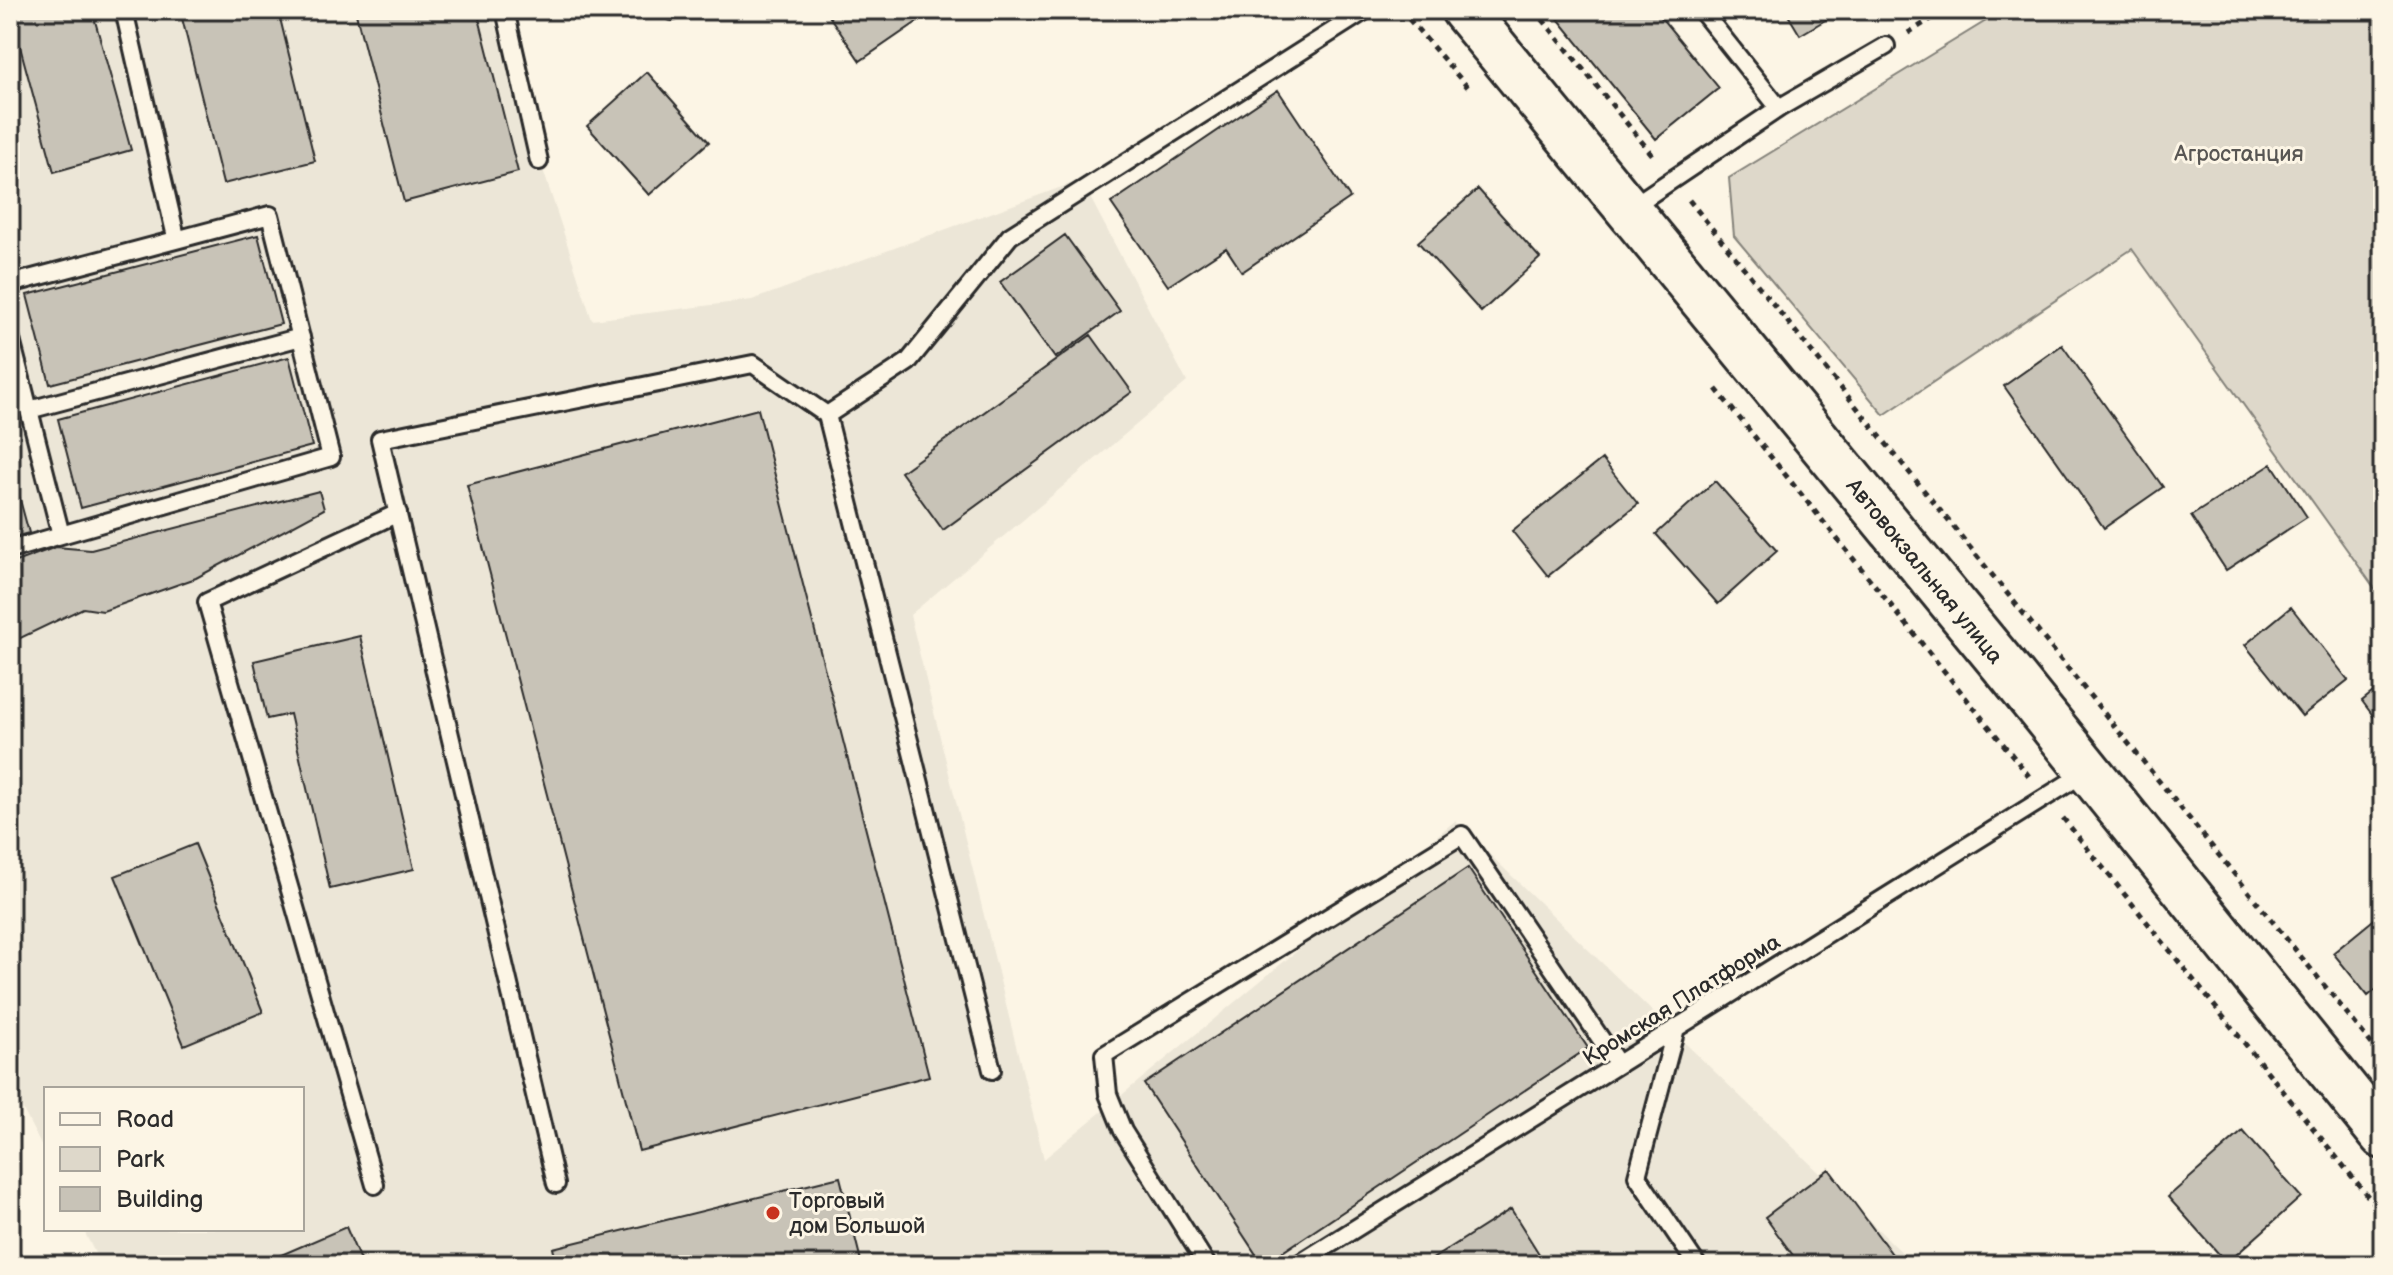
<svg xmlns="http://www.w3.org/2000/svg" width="2393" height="1275" font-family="'Balsamiq Sans',sans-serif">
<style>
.built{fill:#ece6d7}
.green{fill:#ded8ca;stroke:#84827a;stroke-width:2}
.building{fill:#c8c3b7;stroke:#2b2b2b;stroke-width:2}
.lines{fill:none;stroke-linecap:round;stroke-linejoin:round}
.lane-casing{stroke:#2b2b2b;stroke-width:22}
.secondary-casing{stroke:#2b2b2b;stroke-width:50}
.path{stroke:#2b2b2b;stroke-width:5;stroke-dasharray:6 6;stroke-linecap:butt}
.lane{stroke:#fcf5e5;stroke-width:16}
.secondary{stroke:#fcf5e5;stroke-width:44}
.poi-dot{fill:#c8321e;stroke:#fcf5e5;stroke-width:3}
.labels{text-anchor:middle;stroke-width:6;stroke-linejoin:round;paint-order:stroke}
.park-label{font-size:22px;fill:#585653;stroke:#fcf5e5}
.street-label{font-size:22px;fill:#2b2b2b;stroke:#fcf5e5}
.poi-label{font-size:22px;fill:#2b2b2b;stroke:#fcf5e5;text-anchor:start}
</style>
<rect width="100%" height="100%" fill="#fcf5e5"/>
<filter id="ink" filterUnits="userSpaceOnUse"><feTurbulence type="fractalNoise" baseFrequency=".0125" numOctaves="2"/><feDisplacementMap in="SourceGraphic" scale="16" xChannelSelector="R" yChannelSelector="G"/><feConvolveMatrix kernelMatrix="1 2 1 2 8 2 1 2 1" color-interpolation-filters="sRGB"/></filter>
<g filter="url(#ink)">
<path class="built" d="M10,10H491L592,320L752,300L1081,180L1187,382L910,615L1044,1159L1455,821L1915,1265H101L83,1229H302V1089H46V1155L10,1084Z"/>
<path class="green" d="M2004,10H2383V600L2132,249L1884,415L1734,236L1729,178Z"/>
<path class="building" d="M10,10H92L131,150L54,172Z
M180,10H278L315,161L223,184Z
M355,10H477L518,172L404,202Z
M825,10H923L927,15L860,61Z
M1551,10H1655L1719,88L1656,139Z
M1785,10H1842L1800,35Z
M647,72L709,142L649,195L587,126Z
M1278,90L1350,198L1242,272L1226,248L1168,286L1111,203Z
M1478,189L1540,258L1481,312L1418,242Z
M258,235L281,324L50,384L27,295Z
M1065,235L1120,311L1055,358L1000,282Z
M1091,335L1132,392L943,530L901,472Z
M2062,345L2163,487L2104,528L2004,386Z
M289,357L312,446L81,508L58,419Z
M758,409L929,1076L639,1151L467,485Z
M1602,459L1638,504L1548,576L1512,531Z
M10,463L29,533L10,538Z
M2272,464L2307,517L2226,570L2191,516Z
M1715,481L1777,551L1718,604L1656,534Z
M319,491L324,509L196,578L103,611L83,608L10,643V564L56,547L91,550Z
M2291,607L2348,680L2302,716L2245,645Z
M360,636L414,869L330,889L290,714L267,719L254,661Z
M2383,684V729L2362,701Z
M195,844L263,1012L184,1045L115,876Z
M1468,868L1588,1048L1263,1265L1144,1084Z
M2383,912V984L2368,996L2333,953Z
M2243,1131L2301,1197L2227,1263L2168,1197Z
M1829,1169L1900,1265H1800L1765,1217Z
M840,1177L862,1265H557L553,1248Z
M1511,1209L1546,1265H1423Z
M346,1227L362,1265H258Z"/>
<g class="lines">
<g class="lane-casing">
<path id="lane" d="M124,10L176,237
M505,10L539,161
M673,10V11
M1701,10L1779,108
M1630,208L1779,108L1886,46
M10,284L270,215L331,457L61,535L10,336
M29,410L301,337
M10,550L61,535
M1676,1028L1637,1176L1697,1265
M992,1070L827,415L908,362L1010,236L1366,10
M556,1184L380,439L753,364L827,415
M375,1185L207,602L398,513
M1207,1265L1123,1131L1108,1094L1104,1055L1462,835L1618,1064
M1297,1265L2086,772"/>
</g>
<g class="secondary-casing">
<g id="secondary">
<path id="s1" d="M1464,10L2013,677L2383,1136"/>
</g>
</g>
<path class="path" d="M1401,10L1471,91
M1535,10L1655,158
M1908,33L1946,10
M1689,200L2383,1058
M1716,389L2029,776
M2063,818L2383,1215"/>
<use href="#lane" class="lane"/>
<use href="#secondary" class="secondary"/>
</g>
</g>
<circle class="poi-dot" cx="773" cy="1213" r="8"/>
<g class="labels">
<g class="park-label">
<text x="2239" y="161">Агростанция</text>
</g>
<g class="street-label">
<text dy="8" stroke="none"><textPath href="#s1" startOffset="726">Автовокзальная улица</textPath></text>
<text transform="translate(1681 999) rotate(-32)" y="8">Кромская Платформа</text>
</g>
<g class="poi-label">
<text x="789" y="1208">Торговый<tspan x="789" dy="25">дом Большой</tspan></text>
</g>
</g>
<rect width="2393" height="1275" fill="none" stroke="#fcf5e5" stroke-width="40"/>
<rect x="20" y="20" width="2353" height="1235" fill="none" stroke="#2b2b2b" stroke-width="3" filter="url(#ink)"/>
<rect x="44" y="1087" width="260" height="144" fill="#fcf5e5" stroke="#a8a49b" stroke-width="2"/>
<rect x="60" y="1113" width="40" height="12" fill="#fcf5e5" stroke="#a8a49b" stroke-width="2"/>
<text x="116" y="1127" font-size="24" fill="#2b2b2b">Road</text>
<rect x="60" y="1147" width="40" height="24" fill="#ded8ca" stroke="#a8a49b" stroke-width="2"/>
<text x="116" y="1167" font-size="24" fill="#2b2b2b">Park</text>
<rect x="60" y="1187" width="40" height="24" fill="#c8c3b7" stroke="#a8a49b" stroke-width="2"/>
<text x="116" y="1207" font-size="24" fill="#2b2b2b">Building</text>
</svg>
